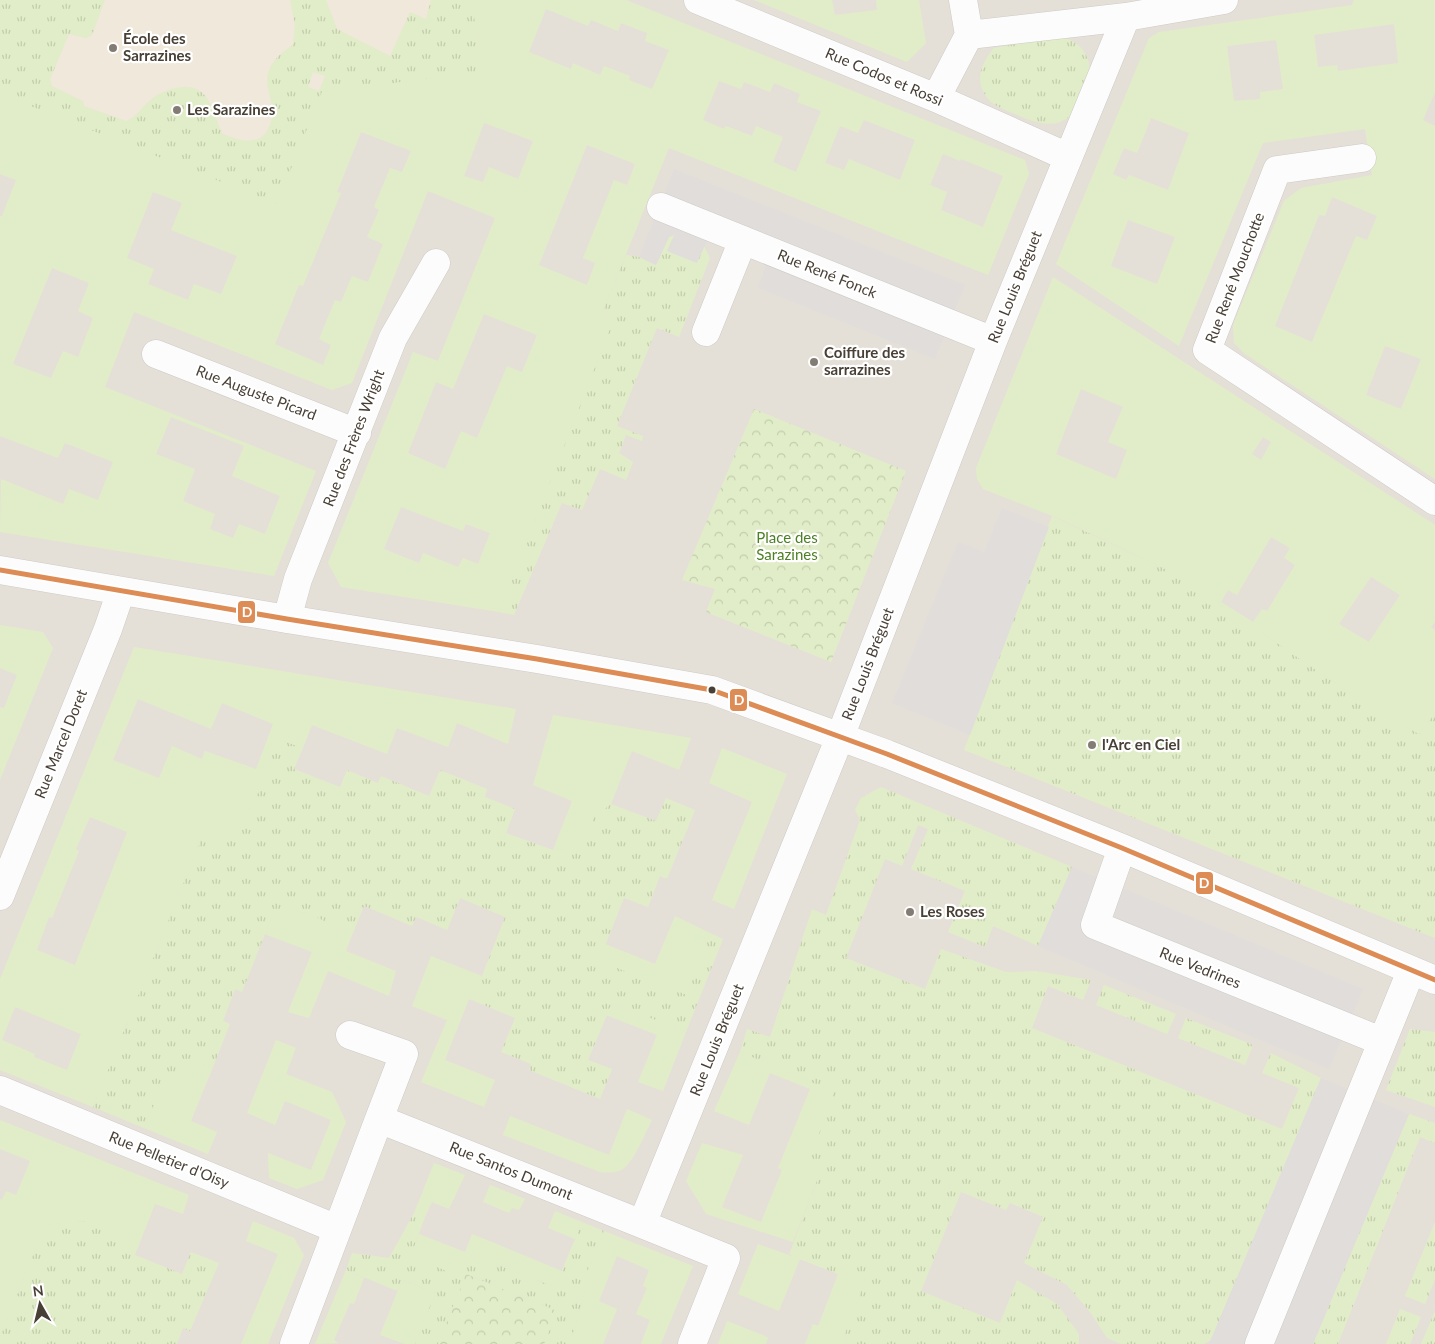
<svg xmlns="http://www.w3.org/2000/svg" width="1435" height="1344" font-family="Lato,sans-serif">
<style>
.residential{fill:#e5e0d7}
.education{fill:#efe8db}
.grass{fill:url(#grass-tufts);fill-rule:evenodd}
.park{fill:url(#park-crowns)}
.garden{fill:#e1edc8;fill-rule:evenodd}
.parking{fill:#e0ddda}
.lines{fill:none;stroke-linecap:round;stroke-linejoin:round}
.minor-casing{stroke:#cdcac6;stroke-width:29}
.minor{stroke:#fdfcfc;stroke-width:28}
.bus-1-casing{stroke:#fff;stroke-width:9}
.bus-1{stroke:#dd8c56;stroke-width:5}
.poi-dot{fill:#837c74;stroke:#fff;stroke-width:2}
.bus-dot{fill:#483f35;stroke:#fff;stroke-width:2}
.labels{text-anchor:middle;stroke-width:4.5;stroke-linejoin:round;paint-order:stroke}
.poi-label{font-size:15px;font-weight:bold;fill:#483f35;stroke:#fff;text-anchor:start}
.street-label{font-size:15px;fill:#483f35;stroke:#fff}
.park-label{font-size:15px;fill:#4d7f23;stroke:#fff}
.line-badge{stroke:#fff;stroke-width:2}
.badge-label{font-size:14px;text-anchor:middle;font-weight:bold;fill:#fff}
</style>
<defs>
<pattern id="grass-tufts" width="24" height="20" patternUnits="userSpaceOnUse" patternTransform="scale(1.25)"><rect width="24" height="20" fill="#e1edc8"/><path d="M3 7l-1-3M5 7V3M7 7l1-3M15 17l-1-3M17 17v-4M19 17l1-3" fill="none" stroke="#c3ccac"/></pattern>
<pattern id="park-crowns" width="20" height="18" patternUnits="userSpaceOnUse" patternTransform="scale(1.25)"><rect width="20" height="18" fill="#e1edc8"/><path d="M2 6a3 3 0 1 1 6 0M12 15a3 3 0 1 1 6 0" fill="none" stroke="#c3ccac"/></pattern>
</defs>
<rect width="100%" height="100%" fill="#f0eeea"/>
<path class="residential" d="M0,0H1435V1344H0Z"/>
<path class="education" d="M0,0H472L482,72L322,92L277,205L0,94Z"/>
<path class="grass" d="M0,0H105L92,35L86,38L69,34L50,79L52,86L83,101L84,106L126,121C137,117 140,109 149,101C158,94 165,90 176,88C209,81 212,109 222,133C243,144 268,147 272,116C274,102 264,86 268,73C272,60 282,52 293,45L295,25L290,0H326L337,29L390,56L410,12L426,19L431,0H472L482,72L322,92L277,205L0,94ZM313,72L325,76L319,91L308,87Z
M1049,38C1055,38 1062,37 1068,39C1082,44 1093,61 1089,76C1088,80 1086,85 1084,90C1079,104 1073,120 1056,123C1042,126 1027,119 1015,114C1003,109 990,105 984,93C975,77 983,61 994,48Z
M672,235H675L696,263L704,246L710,258L679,337L657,328L617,426L643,436L642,441L626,435L619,453L633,462L626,480L600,469L582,510L562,503L514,615L499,612L613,321L601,316L626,255L639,257L656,265L669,237Z
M1052,516L1178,575L1367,705L1419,734L1435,713V938L964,750Z
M278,739L303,748L294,769L340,787L347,770L378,783L381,776L429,796L440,770L487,789L485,797L515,809L506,833L553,850L568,849L592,818L611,804L656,821L666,798L695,810L667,879L660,876L648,907L624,898L599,961L687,994L710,933L723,939L686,1032L612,1003L588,1060L612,1069L600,1099L529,1070L531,1064L501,1052L515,1018L474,1001L482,976L505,917L460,898L447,930L416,917L412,926L364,906L352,935L308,913L286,911L271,919L267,935L265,934L242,992L235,989L223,1021L230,1024L213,1067L193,1064L161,1080L158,1096L144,1128L93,1107L202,837C253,836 263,777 278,739Z
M881,787L1072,867L1038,946L993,926L985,947L948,932L965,891L911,869L928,829L918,825L902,866L885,859L846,958L925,989L941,949L1006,972L1037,971L1091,980L1083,1000L1048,986L1032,1028L1282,1129L1299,1088L1262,1073L1271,1053L1321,1078L1211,1340L1204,1344H1121L1107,1338L1090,1312L1067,1285L1024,1263L1043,1217L1010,1203L1006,1210L961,1192L921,1291L1000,1323L1017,1280L1057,1304L1079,1334V1344H841L866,1278L838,1274L789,1255L819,1175L806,1169L834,1092L740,1052L747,1029L770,1037L812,909L826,915L860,820L855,810L861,798Z
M1104,985L1176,1014L1167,1034L1096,1005Z
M1186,1018L1253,1045L1245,1065L1178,1038Z
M1410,1029L1435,1032V1107L1386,1090Z
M1409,1114L1435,1123V1143L1420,1137L1338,1344H1313Z
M414,1213L425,1217L411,1255L465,1252L555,1287L582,1222L604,1231L588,1270L584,1295L570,1344H544L557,1311L466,1274L438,1344H415L435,1293L403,1280L397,1291L346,1270L352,1253L389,1258Z
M95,1219L135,1255L182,1274L191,1252L219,1263L190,1331L183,1328L177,1344H0V1337L45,1225Z
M1435,1222V1279L1425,1304L1405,1296Z
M1400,1309L1421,1317L1410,1344H1386Z
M1435,1311V1344H1421Z"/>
<path class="park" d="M754,409L906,471L831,662L706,612L715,589L682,580Z
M466,1274L557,1311L544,1344H438Z"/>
<path class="garden" d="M472,0H626L1025,160L1029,174L988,275L669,148L601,316L613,321L499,612L341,587L328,563L413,352L438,361L495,218L428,191L352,383L332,390L134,312L105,387L316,471L274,576L0,532L1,479L63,504L69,489L98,500L113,462L65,443L58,458L0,436V216H2L16,180L0,174V94L277,204L322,92L482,72ZM546,9L588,26L591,20L618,31L621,23L647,33L645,41L669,50L652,89L629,80L630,76L604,66L600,75L573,63L571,69L529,52ZM719,81L741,89L744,82L770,92L774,83L800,94L797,102L821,111L796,172L773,162L783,137L756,126L752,136L726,126L724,129L703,120ZM864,120L915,140L900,180L849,159L844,170L825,163L840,126L858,133ZM484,123L533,141L518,179L489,167L483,182L464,176ZM361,132L411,151L402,172L390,168L374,207L379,210L367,237L383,244L368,282L352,276L341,302L335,300L319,339L331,345L323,365L275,344L299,285L303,286L341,193L337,192ZM587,145L635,164L627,185L614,180L583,258L595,263L587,285L539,265ZM943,154L960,161L961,159L1003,176L983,227L941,210L947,192L930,185ZM153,192L182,203L171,230L237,256L221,294L194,284L188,300L148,284L154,269L127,258ZM52,268L89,283L78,311L93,318L78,357L63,351L51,378L13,364ZM484,314L537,335L522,372L507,366L477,438L461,431L445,469L408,453L436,382L453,389ZM171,417L244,446L232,476L280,496L265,534L239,524L233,538L210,529L215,514L183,501L195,469L156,454ZM401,507L463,531L466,524L490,533L478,564L463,558L458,567L423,553L419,563L384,549Z
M754,0H832L835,15L877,10L876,0H919L926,43L907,62Z
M1354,0H1435V92L1423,120L1435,126V479L1245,354L1234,343L1233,325L1284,201L1301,188L1372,175L1365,129L1263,143L1179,346L1056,264L1149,38L1159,32L1352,5ZM1394,24L1398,63L1338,71L1337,65L1318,67L1314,35ZM1276,40L1283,89L1260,92V99L1234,101L1227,46ZM1151,118L1189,133L1168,190L1129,175L1126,180L1113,174L1124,148L1137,153ZM1332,197L1377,216L1367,240L1356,236L1312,342L1275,326L1319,215L1325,216ZM1128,220L1175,237L1157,284L1111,266ZM1385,346L1421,359L1401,409L1366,395Z
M1053,277L1435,525V622L1431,627L1435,630V713L1419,734L1367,705L1178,575L1060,519L983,489L977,479L976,468ZM1081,389L1123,407L1108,442L1127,450L1116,479L1056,454ZM1263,437L1271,442L1261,460L1252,454ZM1271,537L1290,548L1284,558L1295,565L1267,611L1262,609L1253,622L1221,602L1228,590L1237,595ZM1371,577L1400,595L1369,642L1339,624Z
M0,625L43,632L53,648L0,780V707L4,708L17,675L0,668Z
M134,647L516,709L508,744L457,723L448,747L397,728L387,754L312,725L303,748L278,739C266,770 253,830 213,837C210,837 205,837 202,837L93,1107L0,1070V979ZM138,699L211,729L222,703L273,724L256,769L205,751L202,759L172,746L159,778L113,760ZM90,817L127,832L75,965L37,950L49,917L52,918L79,851L76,849ZM15,1007L81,1034L67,1070L34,1057L35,1054L2,1040Z
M553,715L691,738L679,770L632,751L611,804L592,818L596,833L568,849L553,850L572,801L533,785Z
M722,748L787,774L734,909L712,900L752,802L709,783Z
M286,911L308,913L352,935L346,951L396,971L389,996L328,971L309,1018L288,1012L312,952L267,935L271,919Z
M675,916L710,933L687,995L599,961L605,944L655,964Z
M431,956L482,976L474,1001L469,999L445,1060L495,1080L484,1107L421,1082L447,1020L412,1006Z
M612,1003L686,1032L663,1091L638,1082L657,1035L606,1015Z
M276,1040L296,1048L286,1074L332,1092L346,1122L323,1180L297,1189L269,1178L268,1153L311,1170L331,1120L285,1101L275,1125L247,1113Z
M740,1052L834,1092L806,1169L819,1175L793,1242L706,1214L686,1181L702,1143L743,1155L722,1207L761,1222L782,1170L778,1168L810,1089L770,1073L749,1125L714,1111Z
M193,1064L213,1067L191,1121L217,1132L208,1154L144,1128L158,1096L161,1080Z
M627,1109L652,1120C646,1131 634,1162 623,1169C616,1173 607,1173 600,1172L503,1135L510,1116L609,1155Z
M0,1120L189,1195L183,1214L155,1204L135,1255L95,1220L45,1225L0,1337V1199L2,1200L6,1191L16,1195L30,1161L0,1149Z
M434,1163L465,1175L449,1209L432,1202L425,1217L414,1213Z
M490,1185L525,1199L519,1210L512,1208L509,1213L483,1202Z
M555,1211L582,1222L575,1239L548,1228Z
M253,1221L294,1238L304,1255L268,1344H241L278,1254L246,1241Z
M604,1231L693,1266L661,1344H641L650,1320L636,1314L647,1288L643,1286L649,1270L617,1256L599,1301L617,1309L603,1344H570L584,1295L588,1270Z
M419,1234L465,1252L472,1234L562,1271L555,1287L465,1252L455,1275L411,1255Z
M758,1244L800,1259L779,1311L738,1294Z
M346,1270L364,1278L354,1304L350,1303L334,1340L338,1343L315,1344Z
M838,1274L866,1278L841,1344H805L813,1324L818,1326Z
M402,1280L435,1293L415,1344H405L380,1335Z
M727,1321L765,1336L768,1338L766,1344H718Z"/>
<path class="parking" d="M674,169L965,285L935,359L758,288L766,265L707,241L697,263L667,251L674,235L669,237L656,265L639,257Z
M1002,508L1049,527L970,735L892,703L958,542L984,552Z
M1072,867L1363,989L1329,1069L1038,946Z
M1321,1078L1409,1114L1313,1344H1209Z"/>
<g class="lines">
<g class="minor-casing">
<path id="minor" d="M698,0L936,98L1068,157
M969,35L1126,17
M936,98L969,35L963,0
M1362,158L1277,170L1207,350L1435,501
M661,207L993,341
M706,332L743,240
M156,354L357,433
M0,570L287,619L537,659L712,690L887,754L1122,848L1435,980
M287,619L298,579L393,338L436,263
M1122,848L1095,925L1381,1041
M0,896L108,629L121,591
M350,1035L404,1054L379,1119
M0,1090L337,1229
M294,1344L379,1119L642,1224
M692,1344L726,1258L642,1224L840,737L993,341L1126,17L1224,0
M1259,1344L1411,971"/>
</g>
<use href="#minor" class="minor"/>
<g class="bus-1-casing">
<path id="bus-1" d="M0,570L287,619L537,659L712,690L887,754L1122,848L1435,980"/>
</g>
<use href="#bus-1" class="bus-1"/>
</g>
<g class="poi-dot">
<circle cx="113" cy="48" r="5"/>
<circle cx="177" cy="110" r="5"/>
<circle cx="814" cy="362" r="5"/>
<circle cx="1092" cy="745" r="5"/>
<circle cx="910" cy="912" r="5"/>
</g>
<circle class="bus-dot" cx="712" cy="690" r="4.5"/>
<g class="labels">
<g class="poi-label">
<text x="123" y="44">École des<tspan x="123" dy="17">Sarrazines</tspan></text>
<text x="187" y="115">Les Sarazines</text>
<text x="824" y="358">Coiffure des<tspan x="824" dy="17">sarrazines</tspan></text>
<text x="1102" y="750">l'Arc en Ciel</text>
<text x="920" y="917">Les Roses</text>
</g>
<g class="street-label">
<text transform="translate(884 77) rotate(23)" y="5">Rue Codos et Rossi</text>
<text transform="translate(827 274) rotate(22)" y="5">Rue René Fonck</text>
<text transform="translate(1235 278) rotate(-69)" y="5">Rue René Mouchotte</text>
<text transform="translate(1015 287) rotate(-68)" y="5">Rue Louis Bréguet</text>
<text transform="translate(256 393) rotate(21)" y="5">Rue Auguste Picard</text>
<text transform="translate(354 438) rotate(-69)" y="5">Rue des Frères Wright</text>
<text transform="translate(868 664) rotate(-69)" y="5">Rue Louis Bréguet</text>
<text transform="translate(61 744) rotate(-68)" y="5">Rue Marcel Doret</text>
<text transform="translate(1200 968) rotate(22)" y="5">Rue Vedrines</text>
<text transform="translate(717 1040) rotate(-68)" y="5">Rue Louis Bréguet</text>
<text transform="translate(169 1160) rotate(22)" y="5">Rue Pelletier d'Oisy</text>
<text transform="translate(511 1171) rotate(22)" y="5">Rue Santos Dumont</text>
</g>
<g class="park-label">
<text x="787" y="543">Place des<tspan x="787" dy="17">Sarazines</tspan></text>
</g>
</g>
<g class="line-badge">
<rect x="237" y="600" width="19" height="24" rx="5" fill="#dd8c56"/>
<rect x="729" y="688" width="19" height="24" rx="5" fill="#dd8c56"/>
<rect x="1195" y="871" width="19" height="24" rx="5" fill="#dd8c56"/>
</g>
<g class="badge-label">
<text x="247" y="617">D</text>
<text x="739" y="705">D</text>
<text x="1204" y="888">D</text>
</g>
<g transform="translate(40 1304) rotate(352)" stroke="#ffffff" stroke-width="4" paint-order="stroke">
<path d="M0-4L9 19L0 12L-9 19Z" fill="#483f35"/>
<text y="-8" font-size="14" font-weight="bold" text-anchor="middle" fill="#483f35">N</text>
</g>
</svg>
